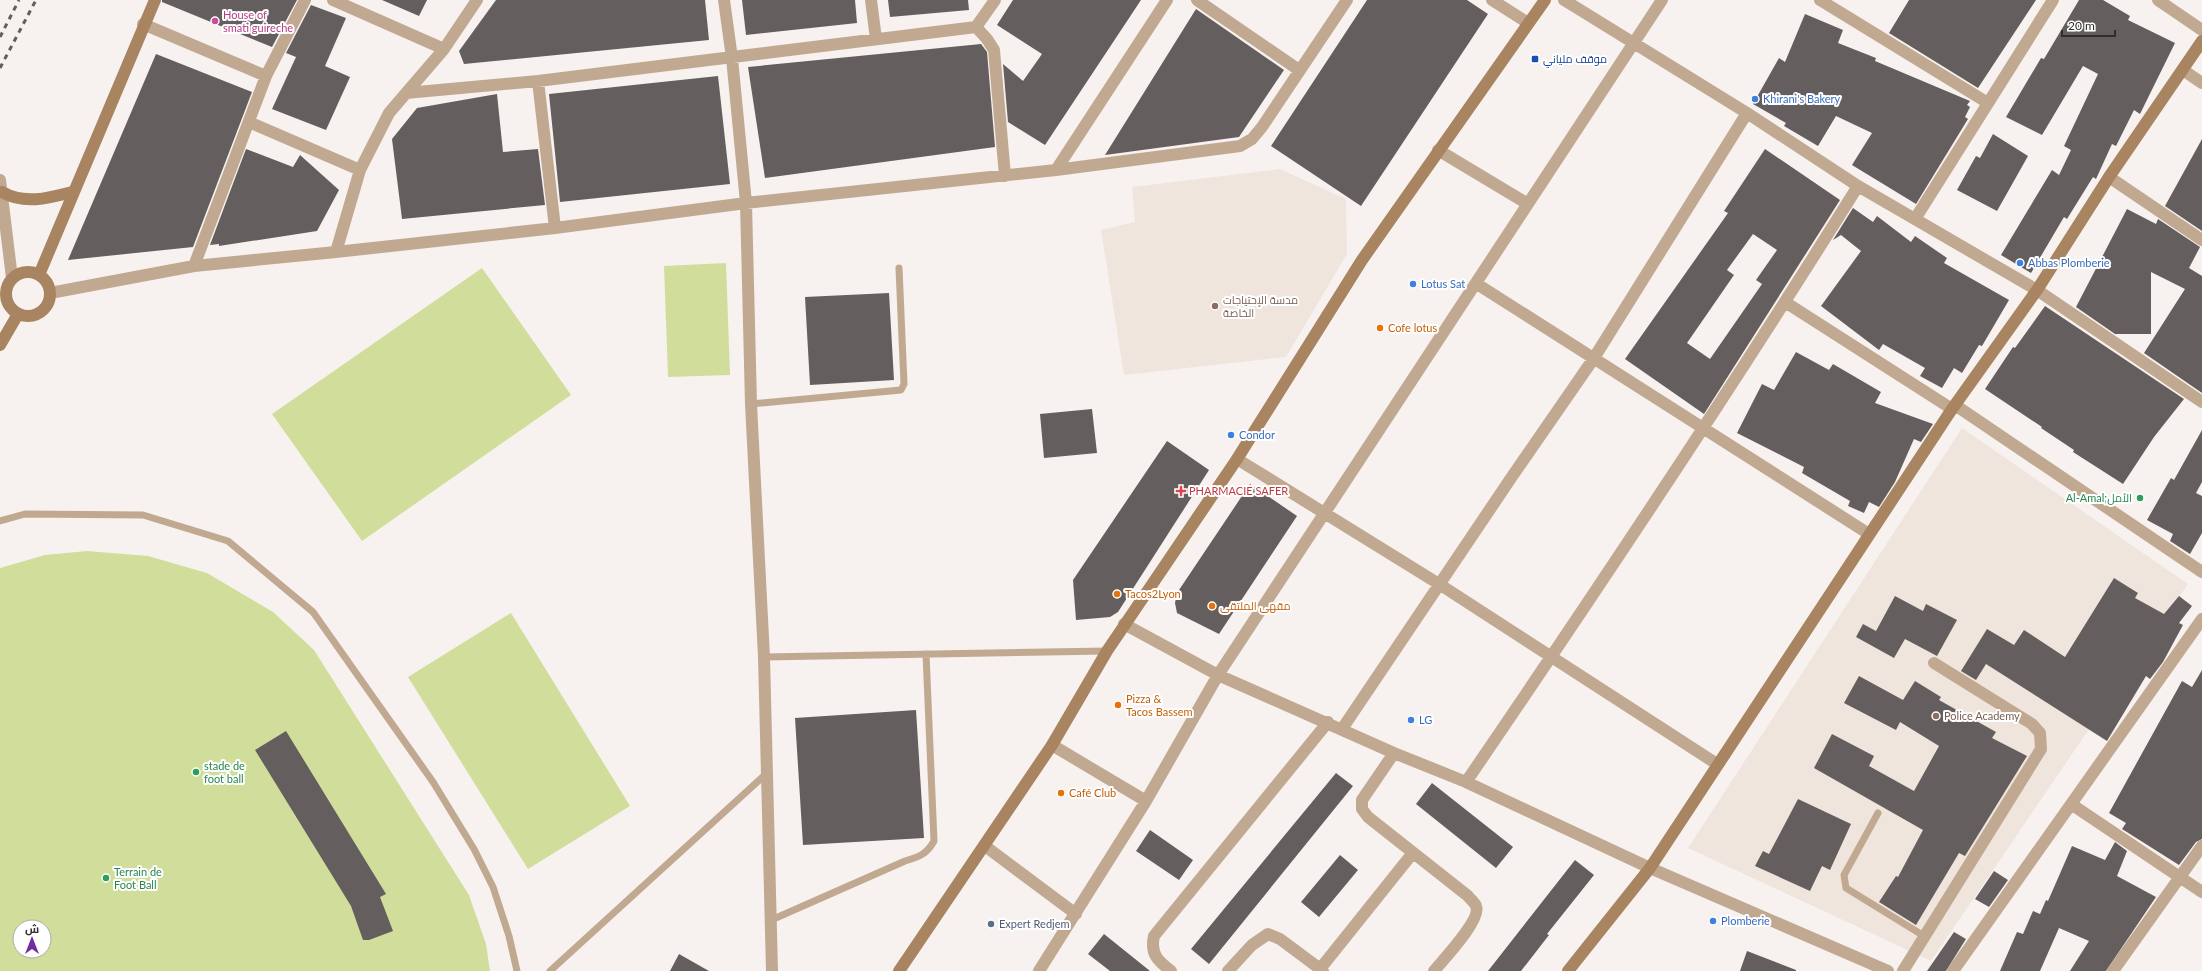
<svg xmlns="http://www.w3.org/2000/svg" width="2202" height="971" font-family="Lato,Cairo,sans-serif">
<style>
.built{fill:#f0e5dd}
.garden{fill:#d1de9b;fill-rule:evenodd}
.building{fill:#645f5e;fill-rule:evenodd}
.lines{fill:none;stroke-linecap:round;stroke-linejoin:round}
.lane{stroke:#c1a991;stroke-width:7}
.street{stroke:#c1a991;stroke-width:12}
.secondary{stroke:#a88460;stroke-width:12}
.rail{stroke:#615f5d;stroke-width:3;stroke-dasharray:5 5;stroke-linecap:butt}
.hotel-dot{fill:#d1479c;stroke:#fff;stroke-width:1.5}
.transit-dot{fill:#1a4fb4;stroke:#fff;stroke-width:1.5}
.shop-dot{fill:#3f7fe0;stroke:#fff;stroke-width:1.5}
.education-dot{fill:#8d6e63;stroke:#fff;stroke-width:1.5}
.food-dot{fill:#e8710a;stroke:#fff;stroke-width:1.5}
.health-dot{fill:#e0444e;stroke:#fff;stroke-width:1.5}
.leisure-dot{fill:#2e9e5b;stroke:#fff;stroke-width:1.5}
.service-dot{fill:#5c6f8a;stroke:#fff;stroke-width:1.5}
.labels{text-anchor:middle;stroke-width:4;stroke-linejoin:round;paint-order:stroke}
.hotel-label{font-size:11px;fill:#b23c85;stroke:#fff;text-anchor:start}
.transit-label{font-size:11px;fill:#164399;stroke:#fff;text-anchor:start}
.shop-label{font-size:11px;fill:#366cbe;stroke:#fff;text-anchor:start}
.education-label{font-size:11px;fill:#785e54;stroke:#fff;text-anchor:start}
.food-label{font-size:11px;fill:#c56008;stroke:#fff;text-anchor:start}
.health-label{font-size:11px;fill:#be3a42;stroke:#fff;text-anchor:start}
.leisure-label{font-size:11px;fill:#27864d;stroke:#fff;text-anchor:start}
.service-label{font-size:11px;fill:#4e5e75;stroke:#fff;text-anchor:start}
</style>
<rect width="100%" height="100%" fill="#f7f2ef"/>
<path class="built" d="M1280,169L1346,199L1347,254L1286,357L1124,375L1101,230L1135,222L1132,187Z
M1962,428L2188,584L1931,961L1688,848Z"/>
<path class="garden" d="M726,263L730,375L668,377L664,266Z
M482,268L571,395L362,541L272,414Z
M87,551L148,556L207,573L273,612L314,650L469,895L486,944L490,971H0V568L45,555ZM20,927H44V951H20Z
M511,613L630,806L528,869L408,677Z"/>
<path class="building" d="M162,0H297L272,47L162,2Z
M382,0H427L419,16Z
M496,0H705L709,40L464,64L459,51Z
M742,0H855L857,23L746,35Z
M888,0H968L969,10L890,17Z
M1013,0H1141L1045,145L1008,122L1003,64L1023,81L1042,54L997,25Z
M1367,0H1467L1488,14L1361,206L1271,146Z
M1909,0H2036L1978,88L1889,33Z
M2079,0H2103L2130,16L2128,20L2175,43L2140,114L2134,110L2116,146L2112,144L2096,179L2093,177L2067,219L2064,217L2031,273L2001,255L2052,170L2059,175L2071,150L2064,146L2098,74L2083,66L2042,135L2006,117L2041,58L2044,59Z
M311,5L346,18L325,66L350,77L326,130L272,109L296,57L286,53Z
M1196,9L1284,70L1239,137L1105,155Z
M1805,14L1843,30L1838,43L1876,58L1875,61L1970,101L1967,105L1970,107L1965,117L1968,119L1916,204L1852,165L1872,133L1836,116L1818,146L1784,126L1786,123L1753,104L1779,58L1785,62Z
M981,44L987,52L995,147L765,178L748,67Z
M156,54L252,92L193,247L68,260Z
M718,76L730,184L560,202L549,94Z
M497,94L503,152L538,149L545,205L402,219L392,139L417,108Z
M1993,134L2028,156L1997,211L1957,190L1976,156L1980,158Z
M2202,139V231L2165,206Z
M246,149L293,167L300,155L339,190L317,231L219,246V244L210,245Z
M1765,149L1840,200L1704,414L1625,359L1728,213L1724,211ZM1753,234L1777,250L1756,280L1762,284L1710,359L1687,343L1734,275L1727,270Z
M1853,208L1873,222L1877,216L1911,242L1915,236L1947,258L1944,263L2009,300L1982,346L1979,345L1962,373L1954,368L1942,388L1920,376L1925,368L1883,344L1879,350L1821,306L1861,251L1841,235L1833,240Z
M2127,209L2156,224L2158,219L2200,247L2189,268L2202,276V393L2144,353L2185,289L2151,272V334H2115L2076,307Z
M889,293L894,380L810,385L805,297Z
M2045,306L2184,399L2154,437L2123,484L2073,452L2074,450L2041,428L2042,427L1985,389L2013,347L2015,348Z
M1796,352L1829,370L1833,364L1881,392L1875,403L1933,424L1921,442L1914,439L1895,482L1879,507L1869,502L1864,513L1848,506L1850,501L1802,473L1804,467L1737,433L1762,384L1774,390Z
M1092,409L1097,453L1044,458L1040,414Z
M2202,430V482L2196,493L2202,496V533L2190,554L2170,541L2173,534L2147,520L2171,478L2174,480Z
M1167,441L1209,470L1118,612L1110,617L1076,620L1073,580Z
M1250,484L1297,516L1219,634L1177,613L1175,603L1177,593Z
M2114,578L2138,593L2135,598L2164,614L2179,596L2192,606L2179,623L2183,625L2163,662L2150,679L2146,676L2107,741L1986,664L1976,680L1961,671L1987,629L2014,645L2024,630L2065,657Z
M1895,596L1923,611L1926,604L1957,620L1937,656L1905,639L1894,658L1856,637L1863,624L1876,631Z
M2202,670V839L2196,842L2179,865L2122,829L2126,823L2109,813L2182,681L2192,687Z
M1859,676L1903,700L1915,681L1941,697L1939,700L1996,732L1992,738L2027,756L1965,856L1959,853L1916,925L1879,902L1896,876L1898,877L1923,830L1814,768L1832,734L1874,756L1869,766L1914,791L1939,746L1900,722L1896,730L1844,703Z
M916,710L924,838L803,845L795,718Z
M286,731L386,894L380,897L393,931L369,940H363L351,906L255,750Z
M1336,773L1353,786L1209,964L1191,949Z
M1432,783L1513,847L1496,868L1416,804Z
M1798,799L1851,824L1830,870L1822,866L1810,891L1755,866L1763,851L1769,854Z
M1150,830L1193,860L1179,880L1136,851Z
M2115,842L2127,851L2117,876L2156,897L2106,971H2070L2089,941L2059,928L2040,971H2000L2017,932L2023,934L2033,911L2040,914L2046,900L2048,901L2072,846L2105,860Z
M1340,855L1358,870L1319,917L1301,902Z
M1575,860L1594,875L1547,934L1549,935L1521,971H1488Z
M1994,871L2008,880L1989,907L1975,899Z
M1954,932L1966,939L1946,971H1927Z
M1104,934L1150,971H1110L1088,954Z
M1747,951L1796,970V971H1740Z
M679,954L709,971H670Z"/>
<g class="lines">
<path class="lane" d="M751,404L901,390L904,384L899,268
M0,521L25,514L143,515L228,541L313,612L433,782L474,849L493,887L509,936L517,971
M764,657L1107,651
M1878,813L1844,875L1846,888L1924,936
M769,921L905,861C919,857 927,854 934,841L926,654
M550,971L768,772"/>
<path class="street" d="M333,0L444,49
M724,0L732,58L746,203L751,404L764,657L772,971
M871,0L876,39
M1197,0L1299,70
M1492,0L1528,23
M1564,0L1747,113L1858,186L2037,290L2202,402
M1820,0L1988,103
M2158,0L2202,30
M143,24L266,76L194,266
M976,27L987,39L994,50L1005,176
M2183,70L2202,83
M266,76L305,0
M538,81L555,228
M406,93L538,81L976,27L995,0
M249,122L360,170
M1438,150L1528,204
M1056,170L1167,0
M2109,177L2202,240
M0,180L12,278
M1915,219L2053,0
M336,252L360,170L389,113L444,49L477,0
M1477,284L1869,534
M50,293L194,266L336,252L555,228L746,203L1056,170L1240,146L1252,139L1262,127L1347,0
M1785,302L1952,409
M1955,405L2202,572
M1237,459L1439,584L1717,764
M1124,624L1218,675L1394,753L1466,782L1650,868L1888,971
M1342,729L1511,478L1594,358L1747,113
M1052,745L1146,801
M1394,753L1362,800V809L1368,817L1468,896C1470,899 1475,903 1476,906C1482,919 1443,960 1434,971
M1466,782C1600,586 1732,388 1858,186
M2071,804L2202,892
M985,846L1076,914
M1320,969L1412,854
M1039,971L1146,801L1218,675L1662,0
M1171,971C1158,961 1150,954 1154,936L1328,722
M1228,971L1252,945L1268,934L1280,939L1323,971
M1903,971L2041,749L2040,733L2032,724L1934,663
M1953,971L2202,619
M2113,971L2202,846"/>
<path class="secondary" d="M2,192C24,205 49,198 72,192
M6 294a22 22 0 1 1 44 0a22 22 0 1 1-44 0Z
M39,275L155,0
M0,345L18,314
M899,971L1052,745L1107,651L1237,459L1362,260L1545,0
M1568,971L1650,868L1952,409L2037,290L2109,177L2202,41"/>
<path class="rail" d="M0,37L19,0
M0,68L36,0"/>
</g>
<circle class="hotel-dot" cx="215" cy="21" r="4"/>
<rect class="transit-dot" x="1531" y="55" width="8" height="8" rx="2"/>
<g class="shop-dot">
<circle cx="1755" cy="99" r="4"/>
<circle cx="2020" cy="263" r="4"/>
<circle cx="1413" cy="284" r="4"/>
<circle cx="1231" cy="435" r="4"/>
<circle cx="1411" cy="720" r="4"/>
<circle cx="1713" cy="921" r="4"/>
</g>
<g class="education-dot">
<circle cx="1215" cy="306" r="4"/>
<circle cx="1936" cy="716" r="4"/>
</g>
<g class="food-dot">
<circle cx="1380" cy="328" r="4"/>
<circle cx="1117" cy="594" r="4"/>
<circle cx="1212" cy="606" r="4"/>
<circle cx="1118" cy="705" r="4"/>
<circle cx="1061" cy="793" r="4"/>
</g>
<path class="health-dot" d="M1179 485h4v4h4v4h-4v4h-4v-4h-4v-4h4z"/>
<g class="leisure-dot">
<circle cx="2140" cy="498" r="4"/>
<circle cx="196" cy="772" r="4"/>
<circle cx="106" cy="878" r="4"/>
</g>
<circle class="service-dot" cx="991" cy="924" r="4"/>
<g class="labels">
<g class="hotel-label">
<text x="223" y="19">House of<tspan x="223" dy="13">smati guireche</tspan></text>
</g>
<g class="transit-label">
<text x="1543" y="63">موقف ملياني</text>
</g>
<g class="shop-label">
<text x="1763" y="103">Khirani's Bakery</text>
<text x="2028" y="267">Abbas Plomberie</text>
<text x="1421" y="288">Lotus Sat</text>
<text x="1239" y="439">Condor</text>
<text x="1419" y="724">LG</text>
<text x="1721" y="925">Plomberie</text>
</g>
<g class="education-label">
<text x="1223" y="304">مدسة الإحتياجات<tspan x="1223" dy="13">الخاصة</tspan></text>
<text x="1944" y="720">Police Academy</text>
</g>
<g class="food-label">
<text x="1388" y="332">Cofe lotus</text>
<text x="1125" y="598">Tacos2Lyon</text>
<text x="1220" y="610">مقهى الملتقى</text>
<text x="1126" y="703">Pizza &amp;<tspan x="1126" dy="13">Tacos Bassem</tspan></text>
<text x="1069" y="797">Café Club</text>
</g>
<g class="health-label">
<text x="1189" y="495">PHARMACIE SAFER</text>
</g>
<g class="leisure-label">
<text x="2132" y="502" text-anchor="end">Al-Amal;الأمل</text>
<text x="204" y="770">stade de<tspan x="204" dy="13">foot ball</tspan></text>
<text x="114" y="876">Terrain de<tspan x="114" dy="13">Foot Ball</tspan></text>
</g>
<g class="service-label">
<text x="999" y="928">Expert Redjem</text>
</g>
</g>
<g transform="translate(32 939)"><circle r="19" fill="#ffffff" stroke="#acabab"/>
<path d="M0-3L7 15L0 10L-7 15Z" fill="#752b9e"/>
<text y="-6" font-size="11" font-weight="bold" text-anchor="middle" fill="#2f2e2c">ش</text>
</g>
<path d="M2062 30v6h53v-6" fill="none" stroke="#2f2e2c" stroke-width="2"/>
<text x="2068" y="30" font-size="12" fill="#2f2e2c" stroke="#ffffff" stroke-width="3" paint-order="stroke">20 m</text>
</svg>
